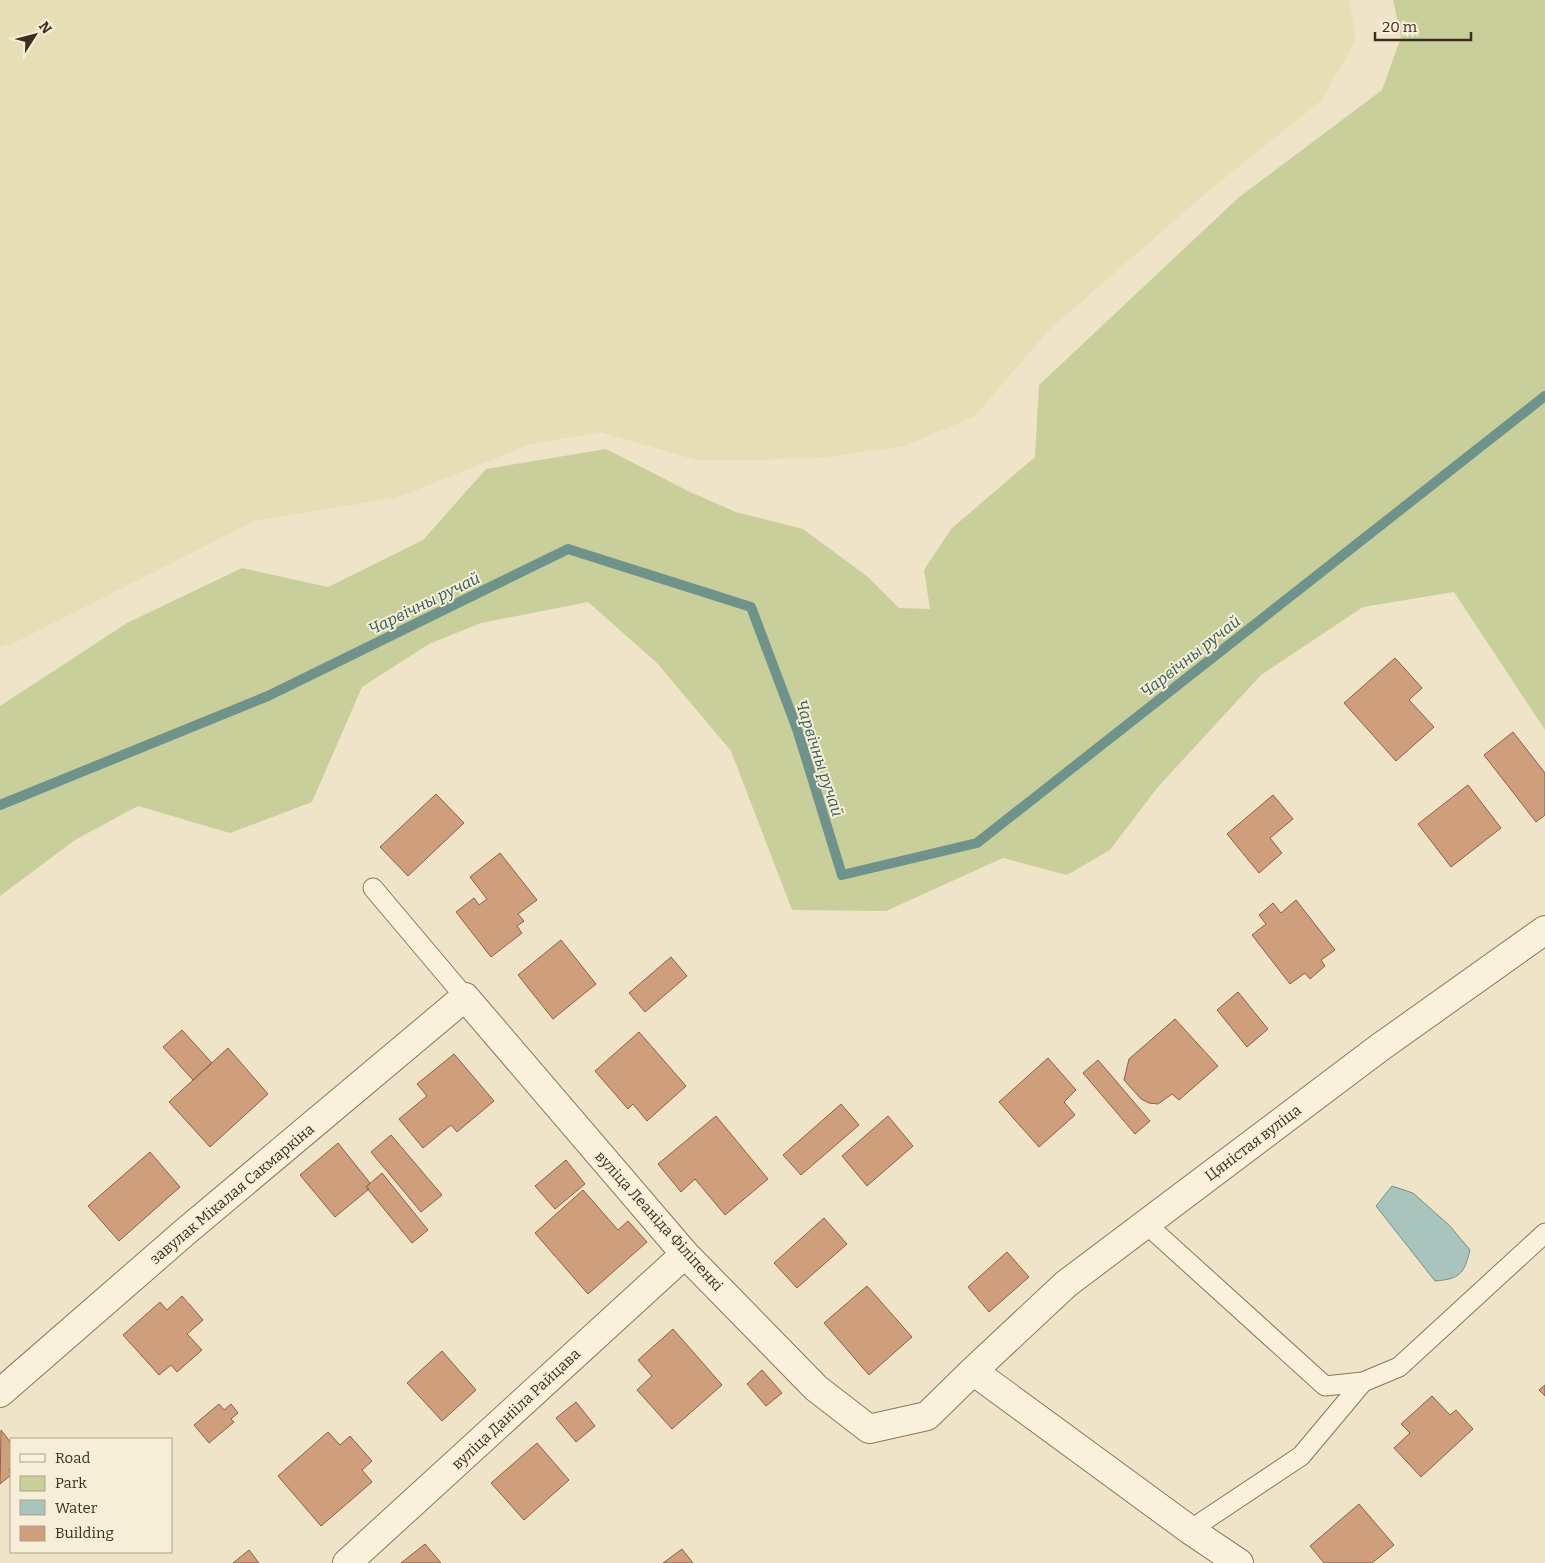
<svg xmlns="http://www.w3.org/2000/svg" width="1545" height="1563" font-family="Bitter,serif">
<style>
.farmland{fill:#e6deb5}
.green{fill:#c9cf9b}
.water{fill:#a9c4bc;stroke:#6f938a}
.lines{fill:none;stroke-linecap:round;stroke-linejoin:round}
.stream{stroke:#6f938a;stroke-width:10}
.building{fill:#cf9f7d;stroke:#8d5f41}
.lane-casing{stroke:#8d765c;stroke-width:21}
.street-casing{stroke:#8d765c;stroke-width:30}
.lane{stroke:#faf1dc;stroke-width:19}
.street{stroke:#faf1dc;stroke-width:28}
.labels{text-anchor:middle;stroke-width:4;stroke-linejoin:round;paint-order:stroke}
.street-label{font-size:15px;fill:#3d2e20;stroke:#f7eed8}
.water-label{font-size:16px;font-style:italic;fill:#2f5d5a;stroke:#f7eed8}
</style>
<rect width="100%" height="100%" fill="#f0e4c8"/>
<path class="farmland" d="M0,0H1349L1356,39L1322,100L1211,189L1050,329L975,416L905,446L811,459L696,460L600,432L531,444L396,498L255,521L14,643L0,647Z"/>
<path class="green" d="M1393,0H1545V730L1454,592L1363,607L1261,675L1157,788L1110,850L1067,875L1003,858L886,911L792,910L731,751L657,663L588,602L481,623L429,644L362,687L312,802L230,833L138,806L75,840L0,896V706L127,623L242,568L328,587L423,540L486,469L606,449L692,493L736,512L803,529L868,577L899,608L930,609L924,570L951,529L1035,457L1039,385L1238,198L1382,90L1401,37Z"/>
<path class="water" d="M1392,1186L1413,1193L1450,1226L1470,1250C1464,1274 1460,1279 1435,1281L1376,1206Z"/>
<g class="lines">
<path class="stream" d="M0,805L268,696L568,549L751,607L797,729L842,875L977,843L1545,396"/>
</g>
<path class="building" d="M1395,658L1422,688L1409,700L1434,727L1396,761L1344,703Z
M1513,732L1545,773V815L1536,822L1484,755Z
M1468,785L1501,828L1451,867L1418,824Z
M436,794L464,823L408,876L380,847Z
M1273,795L1293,819L1270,838L1282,853L1259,873L1227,834Z
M500,853L537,900L518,914L524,921L517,926L522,933L491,957L456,912L474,898L479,905L487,899L470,877Z
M1296,900L1335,950L1321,960L1325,966L1310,979L1305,973L1290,984L1252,935L1266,924L1259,915L1273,903L1281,913Z
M561,940L596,984L553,1019L518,975Z
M671,957L687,976L645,1012L629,993Z
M1238,992L1268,1029L1247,1047L1217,1010Z
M1175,1019L1218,1066L1179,1100L1172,1094L1158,1104L1149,1103L1141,1099L1124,1080L1129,1059Z
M182,1030L212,1063L193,1080L163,1047Z
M639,1032L686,1086L647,1121L633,1104L628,1109L595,1071Z
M228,1048L268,1094L210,1147L169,1102Z
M454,1054L494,1101L457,1132L451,1125L423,1148L399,1119L427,1096L417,1084Z
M1048,1058L1076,1090L1064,1102L1075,1115L1039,1147L999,1102Z
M1098,1060L1150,1121L1135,1134L1083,1073Z
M841,1104L859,1125L801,1175L783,1155Z
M716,1116L768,1179L725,1215L695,1179L681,1192L658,1164Z
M888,1116L913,1146L867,1186L842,1156Z
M391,1135L442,1195L421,1212L371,1152Z
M338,1143L370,1183L366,1187L369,1189L335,1217L300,1175Z
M150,1152L180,1187L119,1241L88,1206Z
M566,1160L585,1184L555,1209L535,1186Z
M382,1173L428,1230L412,1243L366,1187Z
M583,1190L618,1230L628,1221L647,1242L588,1294L535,1233Z
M824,1218L847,1244L797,1288L774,1263Z
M1007,1252L1029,1277L989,1312L968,1287Z
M867,1286L912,1337L869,1375L824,1323Z
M182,1296L203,1320L187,1334L202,1350L177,1372L171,1365L159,1375L123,1335L160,1302L167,1310Z
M673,1329L722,1385L672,1429L637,1390L652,1376L638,1360Z
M442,1351L476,1390L442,1421L407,1383Z
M762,1370L782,1393L766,1406L747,1384Z
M1545,1385V1396L1539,1390Z
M1432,1396L1450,1415L1456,1410L1473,1429L1421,1477L1394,1448L1410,1433L1401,1424Z
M576,1402L595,1426L576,1442L556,1418Z
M219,1404L224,1410L231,1404L238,1413L231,1419L234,1422L209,1443L194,1425Z
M1,1430L11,1443V1467L9,1469L11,1475L0,1484Z
M328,1432L340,1445L350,1436L372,1461L362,1470L372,1482L321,1526L278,1476Z
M537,1443L569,1480L524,1520L491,1483Z
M1359,1504L1394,1545L1372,1563H1324L1310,1546Z
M425,1544L441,1563H401Z
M682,1549L693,1563H663Z
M249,1550L259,1563H233Z"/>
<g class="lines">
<g class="lane-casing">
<path id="lane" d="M373,888L465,997
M1145,1223L1325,1386L1363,1382L1399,1367L1545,1233
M1190,1530L1301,1456L1363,1382"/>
</g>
<g class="street-casing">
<path id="street" d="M973,1371L1190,1530L1239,1563
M0,1393L185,1232L465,997L685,1254L816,1388L869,1429L927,1416L973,1371L1066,1284L1379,1048L1545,930
M347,1563L685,1254"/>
</g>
<use href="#lane" class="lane"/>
<use href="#street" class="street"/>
</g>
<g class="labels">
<g class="street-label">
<text transform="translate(1253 1143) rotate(-37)" y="5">Цяністая вуліца</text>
<text transform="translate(232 1194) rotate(-40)" y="5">завулак Мікалая Сакмаркіна</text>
<text transform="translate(659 1221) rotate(48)" y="5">вуліца Леаніда Філіпенкі</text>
<text transform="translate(516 1409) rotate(-43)" y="5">вуліца Данііла Райцава</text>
</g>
<g class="water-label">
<text transform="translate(424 603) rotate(-26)" y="6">Чарвічны ручай</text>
<text transform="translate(1190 656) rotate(-38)" y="6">Чарвічны ручай</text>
<text transform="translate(820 758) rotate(72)" y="6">Чарвічны ручай</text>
</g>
</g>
<rect x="10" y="1438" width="162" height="115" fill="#f7eed8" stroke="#ada18e"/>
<rect x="20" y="1454" width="25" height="8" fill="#faf1dc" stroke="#ada18e"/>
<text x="55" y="1463" font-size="15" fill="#3d2e20">Road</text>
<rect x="20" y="1476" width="25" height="15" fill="#c9cf9b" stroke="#ada18e"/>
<text x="55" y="1488" font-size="15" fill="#3d2e20">Park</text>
<rect x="20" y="1500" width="25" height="15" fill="#a9c4bc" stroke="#ada18e"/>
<text x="55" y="1513" font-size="15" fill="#3d2e20">Water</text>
<rect x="20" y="1526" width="25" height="15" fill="#cf9f7d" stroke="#ada18e"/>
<text x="55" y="1538" font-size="15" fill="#3d2e20">Building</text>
<g transform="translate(35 35) rotate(54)" stroke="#f7eed8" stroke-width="4" paint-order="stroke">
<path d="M0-4L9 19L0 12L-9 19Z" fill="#3d2e20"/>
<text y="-8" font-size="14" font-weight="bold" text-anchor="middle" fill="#3d2e20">N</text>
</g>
<path d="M1375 32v8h96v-8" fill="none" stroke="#3d2e20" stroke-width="2.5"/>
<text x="1382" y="32" font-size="15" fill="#3d2e20" stroke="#f7eed8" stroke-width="4" paint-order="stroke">20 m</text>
</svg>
